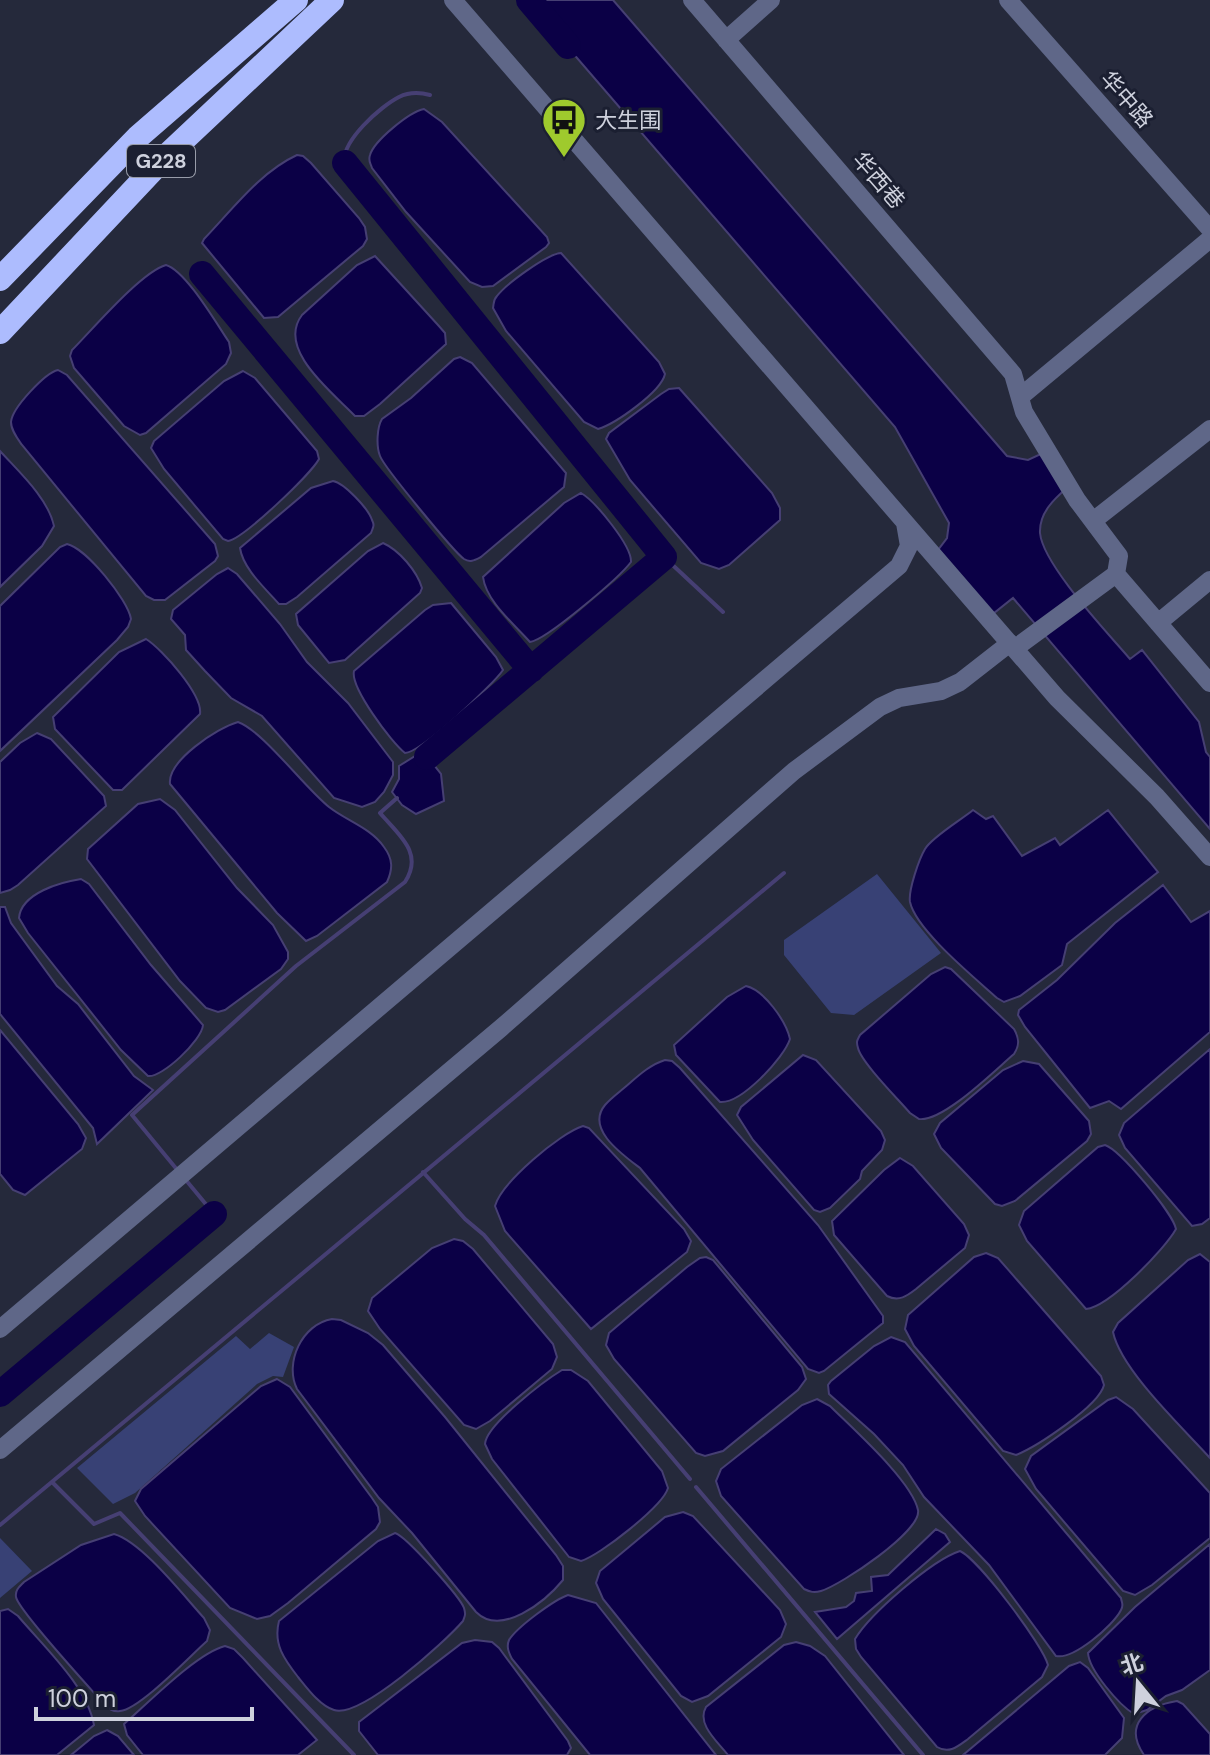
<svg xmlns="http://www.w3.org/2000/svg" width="1210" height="1755" font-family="'DM Sans','Noto Sans SC',sans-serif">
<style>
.green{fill:#384175}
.water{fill:#0b0046;stroke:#463f73;stroke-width:2}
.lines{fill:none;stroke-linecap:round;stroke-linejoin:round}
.stream{stroke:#463f73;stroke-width:4}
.river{stroke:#0b0046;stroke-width:26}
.minor{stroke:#5f6788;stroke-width:18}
.highway{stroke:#adbcfe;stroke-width:24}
.labels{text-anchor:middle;stroke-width:6;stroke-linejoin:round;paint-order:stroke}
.shield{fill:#1b1f31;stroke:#989ca9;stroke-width:2}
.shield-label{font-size:20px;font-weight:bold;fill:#ced1dd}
.street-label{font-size:22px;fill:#ced1dd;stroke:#1b1f31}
.poi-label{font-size:22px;fill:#ced1dd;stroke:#1b1f31;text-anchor:start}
</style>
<rect width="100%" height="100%" fill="#25293b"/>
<path class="green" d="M877,874L941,953L854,1015L831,1013L784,955V940Z
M269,1333L294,1347L283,1377L273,1376L257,1384L135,1493L113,1504L77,1468L236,1336L250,1349Z
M0,1538L32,1571L0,1598Z"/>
<path class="water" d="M532,0H613L1007,456L1028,460L1045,452L1068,487C1054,499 1039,513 1040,533C1043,565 1108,633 1130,659L1142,650L1199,722L1206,752L1210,757V829L1013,598L989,617L935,554L947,538L949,523L895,427L546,22L544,12Z
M424,109L442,122L547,237L549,243L546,247L493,286L482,287L470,282L406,212L372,168C370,162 368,161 370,155C374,141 409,112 424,109Z
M297,155L303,156L311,163L359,218L365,227L367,239L363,246L278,317L264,318L202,243L204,239C232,210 260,172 297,155Z
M561,253L659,362L665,374C661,392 615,424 598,429L584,422L506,331L493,308C494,303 493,300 497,296C506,284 547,254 561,253Z
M375,256L438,325L445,333L446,344L380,404L364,416H355C332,392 276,349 302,315L357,265Z
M166,265C186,271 216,323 229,342L231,353L226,364L146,433L140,435L124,426L74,368L70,356L72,350C92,330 141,272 166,265Z
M460,357L472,363L566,473L564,487L481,557C475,560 470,563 464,559C454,552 384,467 380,456C376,446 377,427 382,419L411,398L454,359Z
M58,370L67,375L215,544L218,556L215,561L165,600H154L146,596L22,445C17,438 11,430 11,422C12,408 45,373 58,370Z
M243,371L255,378L317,451L319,459C311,474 243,539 228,541L223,539L164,469L151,448L154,441L224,381Z
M679,388L772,493L780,508V520L729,565L719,569L701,563L630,480L606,439L609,433L661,394L669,389Z
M0,451C19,472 48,498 54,526L42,546L0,587Z
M333,481C344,483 368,508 372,520C375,526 373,527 371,533L297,597L286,604H279C266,589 243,569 240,548L311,488Z
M581,493C595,501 632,546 631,562C619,578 546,640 530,642C514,624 486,601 483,577L564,503Z
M383,543C399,550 417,571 422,588L420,593L345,660L329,663L298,625L296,614L368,551Z
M67,544C86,548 128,600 131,619L128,627L117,640L0,751V606L60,547Z
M228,568L237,574L280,624L307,662L348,703L393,762V775L384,792L375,802L362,807L334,798L262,716L231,698L205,671L186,650L185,635L171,619L173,610L217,574Z
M451,603L496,657L503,670C493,685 420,753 405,753C391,742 350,687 354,671L425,610L433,605Z
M146,639C162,649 203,695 200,714L122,790H113L55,729L53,717L119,652Z
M238,722C263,731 304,787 329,807C347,821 371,828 384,847C393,859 393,869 387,882L317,936L306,941L277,913L170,784C167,761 217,728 238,722Z
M37,733L51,739L104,796L106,806L18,885L10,890L0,893V762L20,743Z
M423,751L441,774L444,801L416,814L402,805L392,792L399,779V766Z
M160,799L175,810L237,888L273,925L288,952V959L281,969L225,1010L218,1012L206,1008L180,981L87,859L88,849L138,804Z
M973,810L986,819L993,816L1022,856L1055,838L1060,845L1108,810L1158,872L1067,944L1062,965L1020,996L1004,1002L997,998C975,978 916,930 910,902C908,891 919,859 925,849C932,837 961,820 973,810Z
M81,879L89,884L151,965L203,1025C202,1040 162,1078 148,1076L121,1050L28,933L19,918C21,893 61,882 81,879Z
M1163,885L1191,922L1210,911V1032L1121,1109L1109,1101L1090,1108L1025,1027L1018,1015L1019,1010L1057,980L1115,923Z
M0,907H5L11,923L57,986L78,1004L134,1076L153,1090L97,1144L93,1128L0,1014Z
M945,967L951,969L1014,1029C1019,1038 1020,1045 1014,1054C994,1071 943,1122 919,1119L910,1113C899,1100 861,1062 858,1048C856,1041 857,1041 860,1035L931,974Z
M746,986C764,990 786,1021 790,1039C784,1058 741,1104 720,1102L676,1055L674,1045L727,997Z
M0,1030L78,1124L86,1138L82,1149L25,1195L13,1190L0,1174Z
M1210,1049V1218L1202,1224L1192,1226L1125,1148L1119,1135L1124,1123Z
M803,1055L816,1060L881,1131L885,1140L882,1150L862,1171L860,1179L830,1208L820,1212L814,1210L753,1140L737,1115L741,1107Z
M665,1060L672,1061L680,1068L818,1225L883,1316V1323L824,1371L819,1373L808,1369L640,1168C623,1155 585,1129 605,1105C610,1099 618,1093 624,1088C637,1077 649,1065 665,1060Z
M1023,1061L1039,1064L1089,1121L1091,1134L1087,1141L1015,1201L1002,1206L995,1204L941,1148L934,1134L940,1123L1003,1070Z
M583,1126L589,1128L684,1229L691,1241L687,1252L591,1329L505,1231L495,1206C501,1183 560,1133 583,1126Z
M1105,1145C1120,1150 1173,1213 1176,1229C1165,1249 1109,1307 1086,1309L1027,1241L1019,1225L1024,1211L1098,1147Z
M900,1158L913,1166L964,1224L969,1235L965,1248L916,1289C907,1296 899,1302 887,1296L834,1235L832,1221L884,1170Z
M454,1239L463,1241L473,1249L553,1344L557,1357L552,1369L490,1421L476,1429L464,1425L380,1329L368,1311L372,1298L432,1248Z
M986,1253L998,1258L1101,1376L1104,1385C1099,1406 1036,1447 1016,1455L1003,1451L914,1346L905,1329L908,1315L974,1257Z
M1200,1254L1210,1262V1458C1183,1428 1121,1370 1113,1332L1118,1323L1188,1260Z
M706,1257L713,1260L802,1367L806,1379L798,1390L723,1451L705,1456L696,1453L614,1359L606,1345L609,1333L687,1267L700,1258Z
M332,1319L341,1320L368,1333L383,1345L445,1417L556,1555L563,1566V1580C545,1602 501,1637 476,1612L412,1533L379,1498L297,1389C284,1363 302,1324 332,1319Z
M891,1337L905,1342L1121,1598C1122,1604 1124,1605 1121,1610C1113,1626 1073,1660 1056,1656L989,1565L924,1497L903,1465L874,1434L829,1394L828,1385L831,1381L874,1346Z
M562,1370H571L588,1381L662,1471L668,1488C663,1506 599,1556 581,1561L569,1557L492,1459L485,1444C486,1425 544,1381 562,1370Z
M277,1379L290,1387L372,1498L378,1507L380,1522L376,1529L288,1603L270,1616L257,1619L230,1608L145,1516L135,1501L141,1489L261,1386Z
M1116,1397L1133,1409L1210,1493V1538L1152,1585L1135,1595L1123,1591L1036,1489L1025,1469L1031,1456L1108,1400Z
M817,1399L830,1406C852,1428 912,1481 918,1510C922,1531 841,1585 821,1591C814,1593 810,1592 804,1589L721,1496L716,1481L721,1469L802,1405Z
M683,1512L693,1516L780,1610L786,1624L781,1637L708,1696L692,1702L681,1696L603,1599L596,1583L600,1571L665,1517Z
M936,1529L945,1534L950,1542L837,1639L815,1612L846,1607L854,1601L856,1593L872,1591L871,1577L888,1575Z
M395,1533C406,1536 460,1597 464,1608C466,1615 465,1615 463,1621C445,1642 360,1719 334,1710C320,1706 307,1688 298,1677C284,1659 273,1644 279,1621L378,1541Z
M114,1534C142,1542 183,1595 204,1618L210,1630L207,1641C190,1656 140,1709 120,1711C113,1712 109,1709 104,1704C90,1688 18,1610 16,1597C15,1590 19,1587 24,1582L81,1545Z
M1210,1544V1670L1182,1690L1166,1696L1147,1710L1134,1714C1119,1705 1089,1670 1088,1653L1135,1607Z
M960,1551C978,1559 1043,1645 1048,1665L1042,1677L968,1739C957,1747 949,1754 937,1747L861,1657L856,1649L855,1639C870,1614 932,1560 960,1551Z
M568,1595L596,1603L716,1755H590L512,1659C509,1653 506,1647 509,1640C517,1627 554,1600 568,1595Z
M8,1609L18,1616C44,1647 87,1686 94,1725L57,1755H0V1611Z
M475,1640L492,1642L499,1648L568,1741L571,1748L567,1755H378L359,1731V1722L462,1643Z
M796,1642L810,1646L825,1656L904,1755H728C718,1742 696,1724 706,1707L784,1645Z
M225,1646L234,1649L243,1658L317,1740L298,1755H143L127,1735L124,1724C148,1703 197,1653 225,1646Z
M1080,1662L1088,1668L1124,1718L1122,1738L1105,1755H963L1069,1666Z
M1177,1701L1183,1704L1210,1734V1755H1144C1123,1725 1146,1706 1177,1701Z
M107,1730L118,1736L134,1755H71L94,1736Z"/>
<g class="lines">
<path class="stream" d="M345,163C340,142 381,106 399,97C409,92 419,92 430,95
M664,557L723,612
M179,1172L132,1115L296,966L405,882C424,853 399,835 380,813L397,798
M423,1172L465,1219L484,1235L690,1479
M185,1179L214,1214
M52,1482L94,1524L120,1513L354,1755
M696,1487L923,1755
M0,1525L784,873"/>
<path class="river" d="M529,0L568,46
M345,163L664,557L427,757
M202,274L531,670
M0,1394L214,1214"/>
<path class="minor" d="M453,0L1057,698L1157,797L1210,857
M692,0L1013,374L1024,412L1077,500L1119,556L1116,574L1014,649
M1008,0L1210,229
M726,40L771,0
M1020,397L1210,239
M1093,521L1210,429
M1116,574L1210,683
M1158,623L1210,580
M0,1329L899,566L909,546L905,523
M0,1450L501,1028L794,771L880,707L899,698L941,691L960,682L1010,643"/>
<path class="highway" d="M0,279L138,137L296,0
M0,332L162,160L332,0"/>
</g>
<defs>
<g id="bus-pin" transform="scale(2.3)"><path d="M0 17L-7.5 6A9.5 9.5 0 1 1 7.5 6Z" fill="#9fca2d" stroke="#1b1f31"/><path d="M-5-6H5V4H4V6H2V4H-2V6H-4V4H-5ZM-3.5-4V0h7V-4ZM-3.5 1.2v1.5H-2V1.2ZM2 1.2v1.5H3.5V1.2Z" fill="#111"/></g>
</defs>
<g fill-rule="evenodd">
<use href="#bus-pin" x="564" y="120"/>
</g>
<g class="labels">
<rect class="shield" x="127" y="145" width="68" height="32" rx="6"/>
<g class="shield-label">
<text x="161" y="168">G228</text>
</g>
<g class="street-label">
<text transform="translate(1127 99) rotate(49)" y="8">华中路</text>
<text transform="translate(879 180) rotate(49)" y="8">华西巷</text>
</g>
<g class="poi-label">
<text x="595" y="128">大生围</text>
</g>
</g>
<g transform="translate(1138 1683) rotate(342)" stroke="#1b1f31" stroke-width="6" paint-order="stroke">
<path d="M0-6L14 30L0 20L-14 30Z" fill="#ced1dd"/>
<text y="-12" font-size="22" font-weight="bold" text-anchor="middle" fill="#ced1dd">北</text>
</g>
<path d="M36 1707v12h216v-12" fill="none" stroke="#ced1dd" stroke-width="4"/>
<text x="48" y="1707" font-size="24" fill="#ced1dd" stroke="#1b1f31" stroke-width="6" paint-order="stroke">100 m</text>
</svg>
